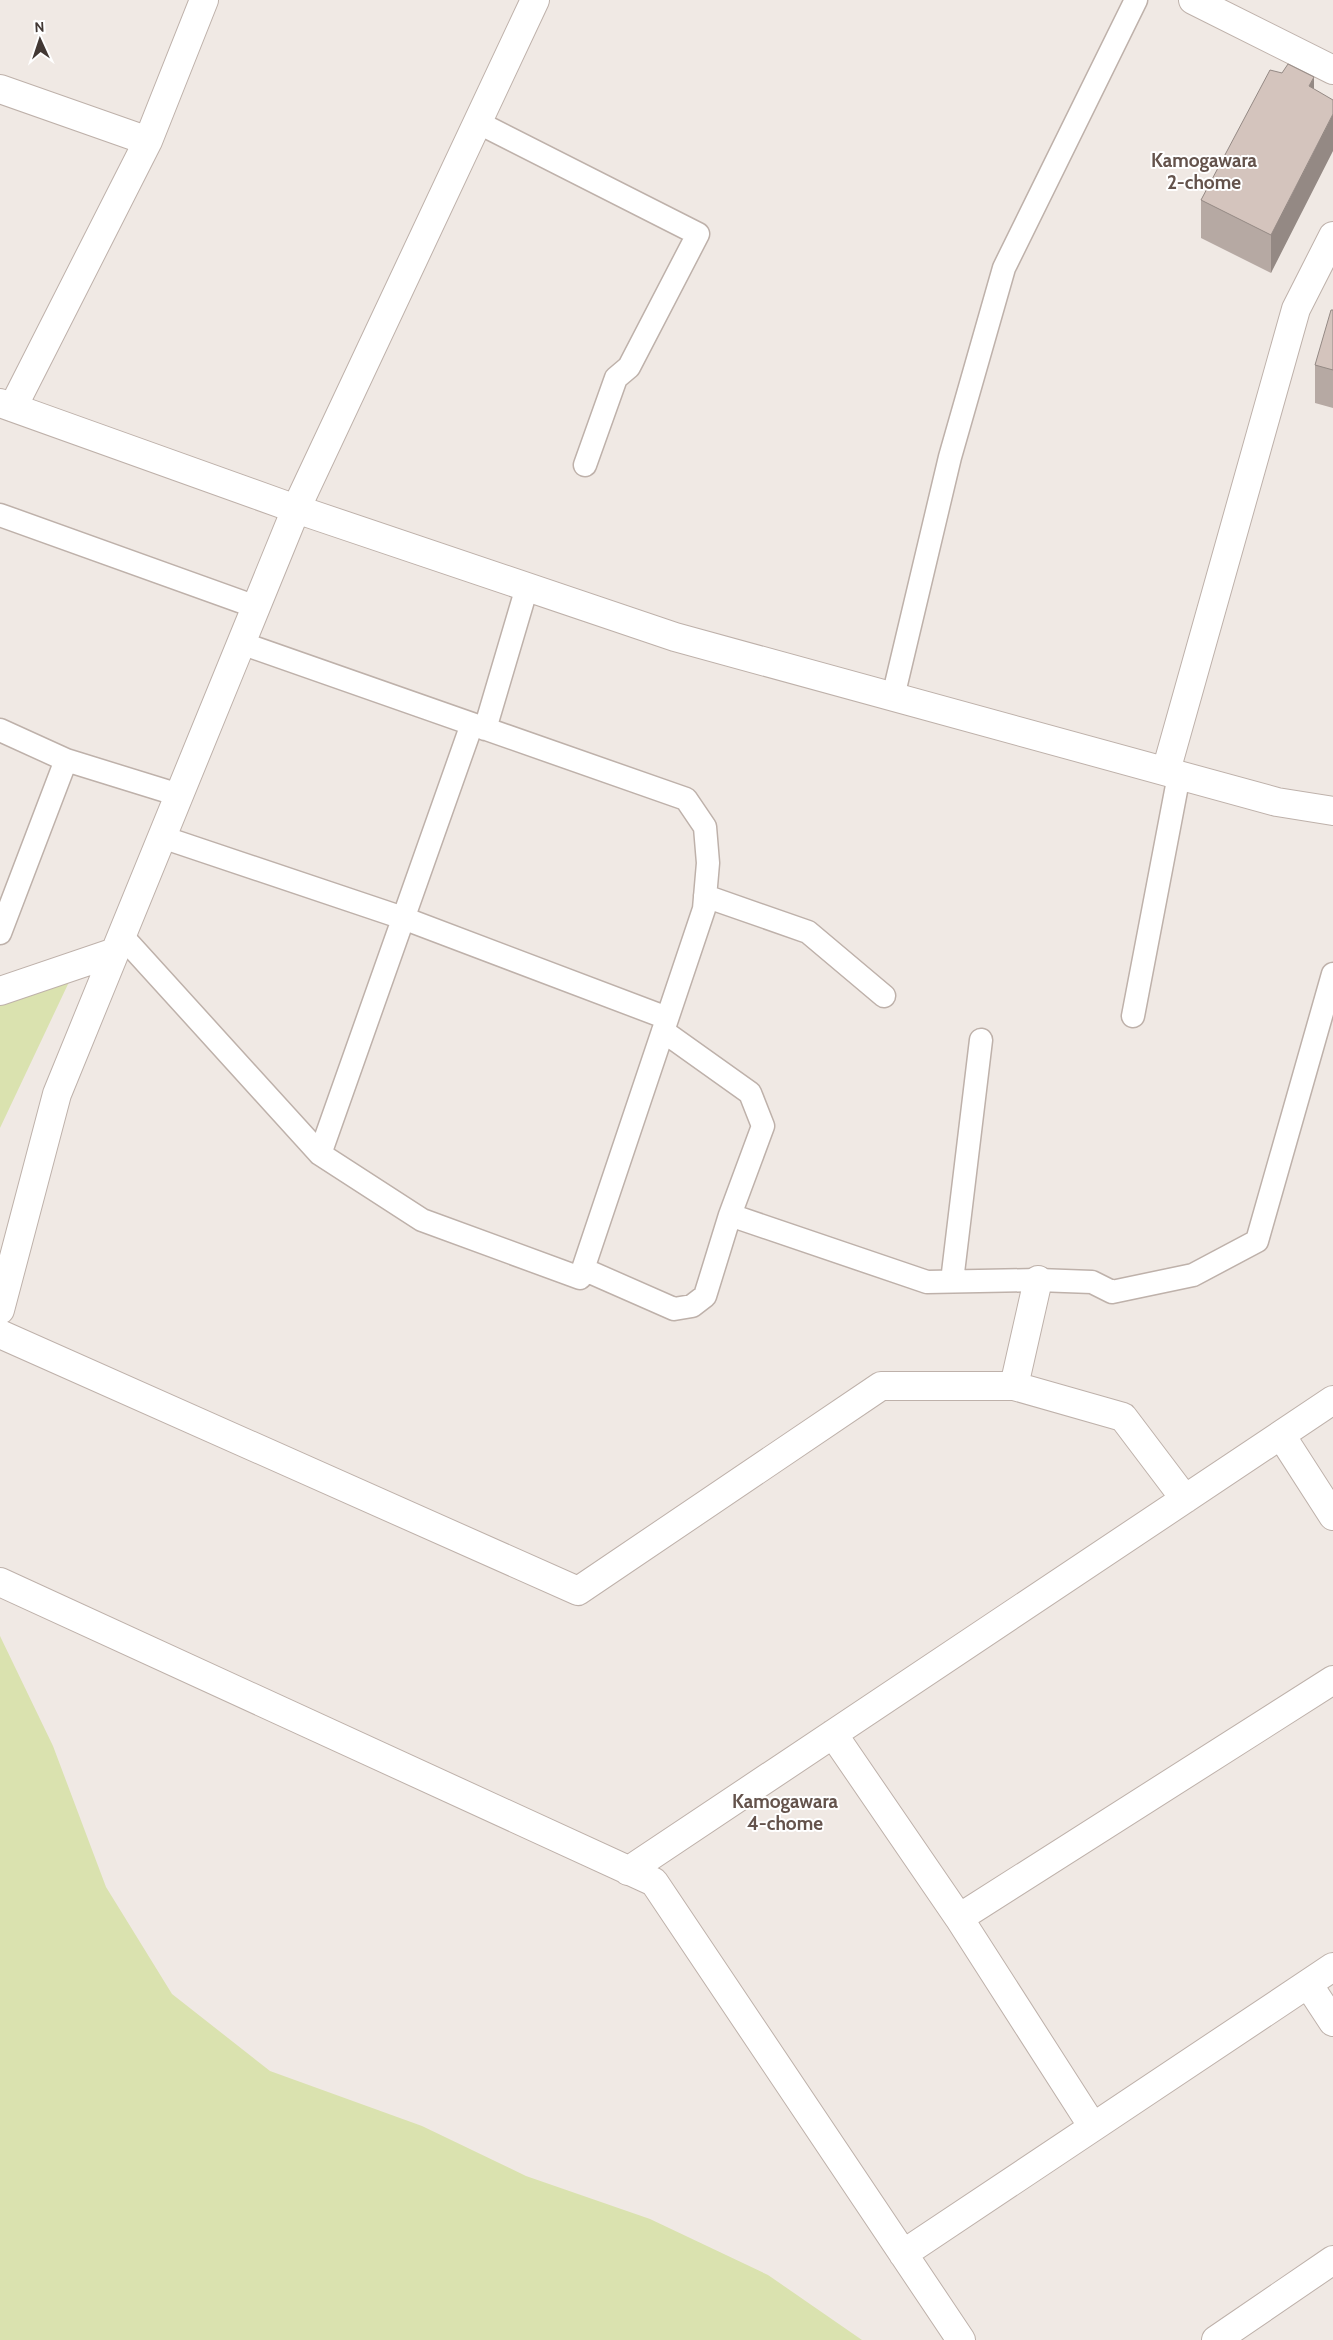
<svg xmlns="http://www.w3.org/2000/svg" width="1333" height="2340" font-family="Cabin,sans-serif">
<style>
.green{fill:#dae2af}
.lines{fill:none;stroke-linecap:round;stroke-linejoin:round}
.service-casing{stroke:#beb1aa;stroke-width:25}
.minor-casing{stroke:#beb1aa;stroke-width:30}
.tertiary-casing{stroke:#beb1aa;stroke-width:30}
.service{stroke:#fff;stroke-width:22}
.minor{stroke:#fff;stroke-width:28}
.tertiary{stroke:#fff;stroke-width:28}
.wall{fill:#b6a9a3}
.shaded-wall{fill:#948984}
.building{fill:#d4c4bd;stroke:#948984}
.labels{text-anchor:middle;stroke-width:4;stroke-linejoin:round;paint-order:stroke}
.neighbourhood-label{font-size:19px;font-weight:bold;fill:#64534c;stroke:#fff}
</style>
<rect width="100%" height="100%" fill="#f0e9e4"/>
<path class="green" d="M69,982L0,1128V1004Z
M0,1636L53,1746L106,1887L172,1994L270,2071L422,2126L526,2176L650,2219L768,2275L862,2340H0Z"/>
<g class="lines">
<g class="service-casing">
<path id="service" d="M477,122L698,234L629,367L616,378L585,465
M0,515L256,607
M893,697L950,457L1004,268L1136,0
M485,729L527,587
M0,730L66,760L179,795
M162,837L403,918L667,1018
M705,896L808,932L884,996
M0,933L66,760
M122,936L320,1154L422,1220L580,1278L704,909L708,863L705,827L686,799L241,643
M1133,1016L1179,775
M320,1154L472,724
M730,1215L927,1282L1038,1280L1092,1282L1112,1292L1193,1275L1257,1241L1333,974
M583,1269L674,1309L692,1306L705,1296L730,1215L763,1126L750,1093L663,1031
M952,1281L981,1040"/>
</g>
<g class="minor-casing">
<path id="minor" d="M0,89L148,141
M13,407L148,141L204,0
M1166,771L1296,309L1333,236
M0,991L115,952
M0,1310L57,1094L296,509L535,0
M0,1334L578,1591L881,1386H1014L1123,1417L1185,1499
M1014,1386L1038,1280
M1281,1435L1333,1516
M0,1582L654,1882L961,2340
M833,1734L959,1918L1093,2127
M628,1871L1333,1400
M959,1918L1333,1680
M1308,1984L1333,2022
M903,2254L1333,1967
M1216,2340L1333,2260"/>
</g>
<g class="tertiary-casing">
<path id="tertiary" d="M1193,0L1333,70
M0,403L296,509L675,637L1277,802L1333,811"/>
</g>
<use href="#service" class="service"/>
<use href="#minor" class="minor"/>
<use href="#tertiary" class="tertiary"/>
</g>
<path class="wall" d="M1314,89L1271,273L1201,238V200Z
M1333,310V408L1315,403V365Z"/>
<path class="shaded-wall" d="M1314,77V115L1309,86Z
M1333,114V151L1271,273V235Z"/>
<path class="building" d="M1288,64L1314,77L1309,86L1333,100V114L1271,235L1201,200L1270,70L1282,73Z
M1331,310H1333V370L1315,365Z"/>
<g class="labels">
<g class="neighbourhood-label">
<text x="1204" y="167">Kamogawara<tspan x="1204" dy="22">2-chome</tspan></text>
<text x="785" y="1808">Kamogawara<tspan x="785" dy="22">4-chome</tspan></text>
</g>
</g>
<g transform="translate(40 40) rotate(357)" stroke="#ffffff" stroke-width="4" paint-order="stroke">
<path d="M0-4L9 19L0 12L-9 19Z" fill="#423834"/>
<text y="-8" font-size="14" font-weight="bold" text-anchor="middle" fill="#423834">N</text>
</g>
</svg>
